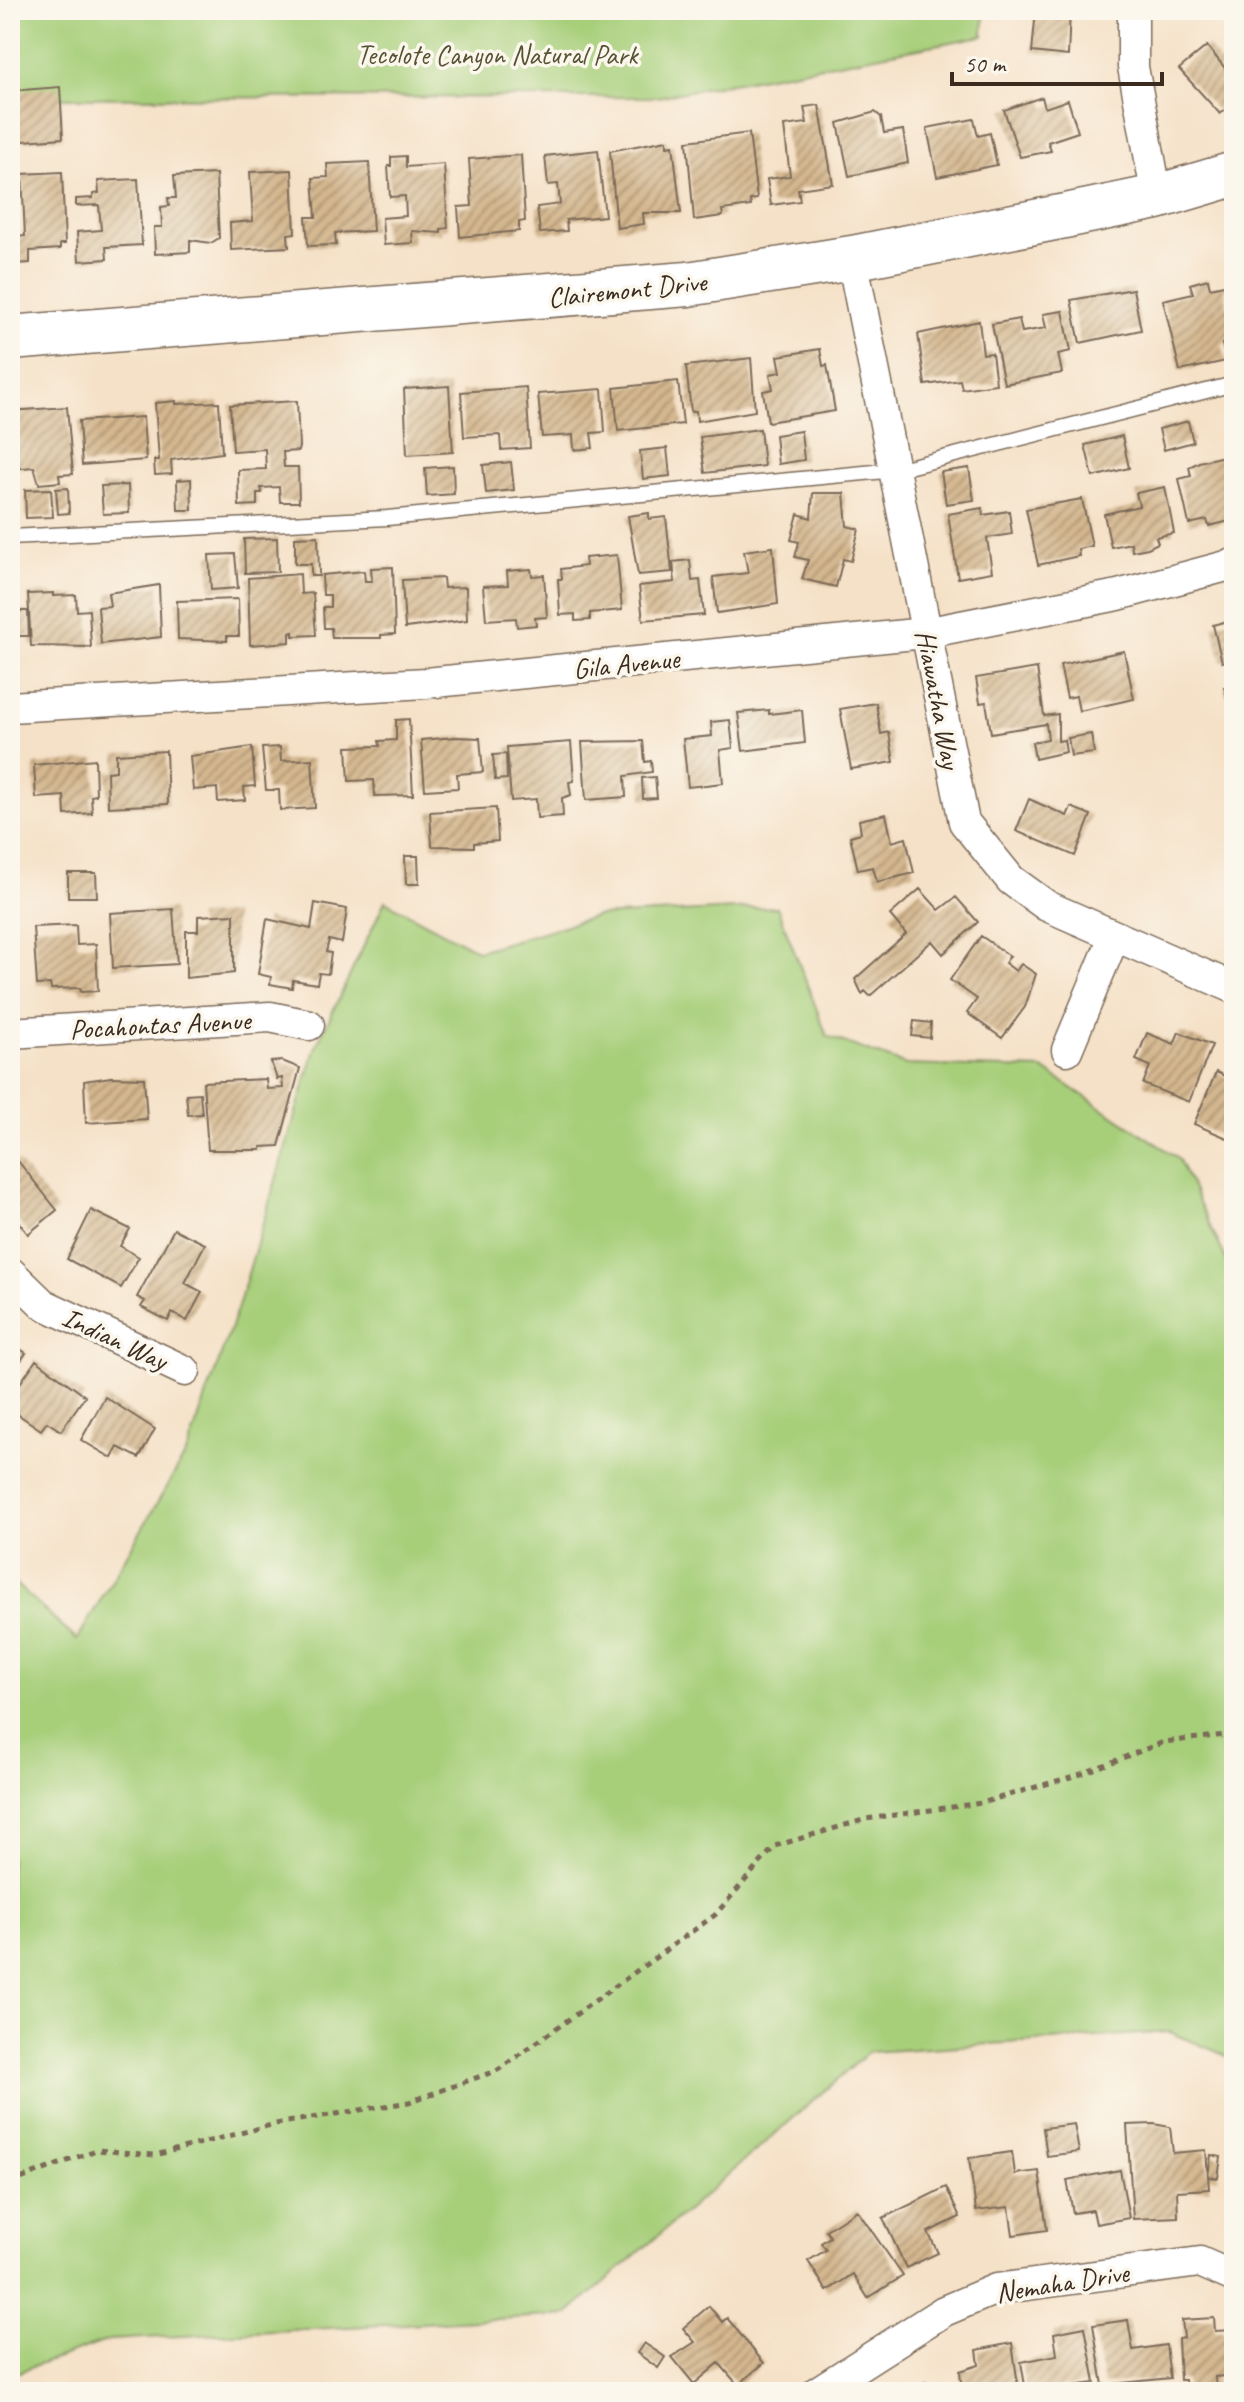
<svg xmlns="http://www.w3.org/2000/svg" width="1244" height="2402" font-family="Caveat,sans-serif">
<style>
.green{fill:#a7cf7a;stroke:#717c4c;stroke-width:2}
.building{fill:url(#building-hatch)}
.lines{fill:none;stroke-linecap:round;stroke-linejoin:round}
.service-casing{stroke:#7c6a59;stroke-width:17}
.minor-casing{stroke:#7c6a59;stroke-width:33}
.primary-casing{stroke:#7c6a59;stroke-width:47}
.path{stroke:#7c6a59;stroke-width:5;stroke-dasharray:6 6;stroke-linecap:butt}
.service{stroke:#fff;stroke-width:14}
.minor{stroke:#fff;stroke-width:30}
.primary{stroke:#fff;stroke-width:44}
.labels{text-anchor:middle;stroke-width:7;stroke-linejoin:round;paint-order:stroke}
.park-label{font-size:28px;fill:#565335;stroke:#fbf7ec}
.street-label{font-size:28px;fill:#3b2a1e;stroke:#fbf7ec}
</style>
<defs>
<pattern id="building-hatch" width="6" height="6" patternUnits="userSpaceOnUse" patternTransform="scale(2)"><rect width="6" height="6" fill="#d4b78f"/><path d="M-1 1l2-2M0 6l6-6M5 7l2-2" fill="none" stroke="#ad9574"/></pattern>
</defs>
<rect width="100%" height="100%" fill="#fbf7ec"/>
<filter id="ink" filterUnits="userSpaceOnUse"><feTurbulence type="fractalNoise" baseFrequency=".0125" numOctaves="2"/><feDisplacementMap in="SourceGraphic" scale="16" xChannelSelector="R" yChannelSelector="G"/><feConvolveMatrix kernelMatrix="1 2 1 2 8 2 1 2 1" color-interpolation-filters="sRGB"/></filter>
<filter id="wash" filterUnits="userSpaceOnUse"><feTurbulence type="fractalNoise" baseFrequency=".006" numOctaves="4" result="noise"/><feDisplacementMap in="SourceGraphic" scale="32" xChannelSelector="R" yChannelSelector="G"/><feGaussianBlur stdDeviation="1.8" result="paint"/><feColorMatrix in="noise" values="0 0 0 0 0 0 0 0 0 0 0 0 0 0 0 0 0 1.4 0 .05"/><feComposite in="paint" operator="in"/></filter>
<g filter="url(#wash)">
<rect width="100%" height="100%" fill="#f5e1c7"/>
<path class="green" d="M10,10H984L983,36L657,97L10,98Z
M385,901L478,951L597,916L777,907L827,1036L906,1065L1043,1069L1178,1158L1234,1276V2059L1170,2032L869,2052L567,2315L109,2340L10,2375V1579L77,1640L186,1454L238,1307L315,1049Z"/>
<g id="blocks">
<path class="building" d="M1036,10H1070L1068,56L1032,52Z
M1207,46L1234,79V103L1220,114L1179,69Z
M60,87L63,138L10,142V91Z
M1042,97L1045,108L1068,100L1078,132L1048,142L1051,151L1020,157L1004,110Z
M819,105L833,184L798,189L800,201L771,205L767,179L790,176L784,126L807,123L804,107Z
M875,112L881,117L884,133L903,130L908,163L849,176L838,123Z
M974,119L978,136L990,133L997,165L937,177L927,128Z
M749,133L757,199L750,200L751,206L722,210L723,216L694,220L687,141Z
M667,140V146L673,145L681,213H643L644,224L617,228L610,151Z
M598,150L605,216L566,220L567,231L540,233L537,207L560,204L558,184L548,185L545,156Z
M521,155L525,221L519,222V231L460,237L458,207L472,206L469,159Z
M406,156V167L444,164L448,228L441,229V233L412,231L413,243L384,245L382,218L406,216L405,196L390,197L388,166H391V157Z
M369,162L373,231L335,233L336,245L308,246L306,217H316L313,178L328,177L327,164Z
M292,170L295,233L288,234L289,247L231,250L230,223L253,221L250,172Z
M62,172L65,244H60V249L30,251V263L14,264L13,237L25,236L22,174Z
M216,174L219,238L211,243L190,240V252L155,254L154,227H162L161,207L169,206L168,198H176L174,176Z
M138,179L142,245L106,247L107,259L79,261L77,232L101,230L99,205L76,206V199L93,198V194L99,193L98,181Z
M1208,279L1210,288L1224,285L1234,341L1222,344L1226,361L1180,371L1163,300L1193,293L1190,284Z
M1133,289L1141,330L1080,343L1071,300Z
M1063,311L1071,351L1058,354L1062,373L1004,384L992,324L1019,319L1022,332L1046,328L1043,314Z
M979,321L983,354L992,353L996,384L962,389L960,380L925,385L918,334Z
M820,349L823,366L827,365L835,411L768,422L763,391L773,389L770,374L781,372L778,356Z
M751,358L755,411L697,421L696,411L691,412L686,366Z
M678,381L683,424L618,431L614,388Z
M449,386L453,452L407,455L404,389Z
M526,387L530,448L501,450L500,435L464,437L461,392Z
M602,389L605,432L591,433L593,448L574,450L573,435L542,437L538,394Z
M176,401V404L219,402L222,453L171,460L172,474L155,475L154,460H159L155,403Z
M297,401L299,447L298,451L283,452L284,467H298L299,502H280L279,487L261,488L262,493H257V505L239,506L238,470L266,469L265,449L233,451L230,405Z
M67,407L73,474L59,475L60,482L39,484L34,467L10,469V411Z
M143,417L146,460L82,465L79,421Z
M1188,421L1193,442L1164,450L1159,429Z
M760,429L764,466L705,473L700,437Z
M801,431L804,460L778,464L775,435Z
M1122,436L1129,468L1093,477L1085,445Z
M667,448L670,476L643,479L640,451Z
M1232,454L1234,520L1209,526L1207,520L1189,524L1179,479L1191,476L1189,467L1199,462Z
M511,462L514,490L486,493L483,465Z
M453,466L454,494L427,496L425,468Z
M969,468L974,500L946,504L941,472Z
M191,479L192,510H178L177,480Z
M128,485L129,513L103,514L101,486Z
M1165,487L1174,533L1156,537L1158,543L1148,548L1132,551L1131,543L1111,547L1104,514L1139,506L1136,493Z
M68,488L69,513L58,514L56,489Z
M51,489L53,517L26,518L25,490Z
M813,493H844L847,526L859,529L851,561L843,559L836,587L802,579L808,560L795,557L799,542L791,540L798,514L811,518Z
M1082,499L1092,546L1078,549L1079,556L1038,565L1026,509Z
M982,508L983,515L1009,511L1012,534L987,538L992,572L958,578L948,514Z
M649,513V519L666,517L672,572L638,575L628,516Z
M318,536L319,576H311V564H295V537Z
M277,538L278,572L245,573L244,539Z
M773,547L778,604L717,613L713,577L748,573L744,551Z
M235,554L238,588L211,590L209,555Z
M617,555L622,610L590,613V620L575,621V614L560,615L558,579H562L561,569L586,566L585,558Z
M690,560L692,581L700,580L704,615L643,620L639,586L675,582L673,562Z
M393,567L395,634L381,635V638H332L331,628H324L323,607H330V595H323L322,575L364,571L365,581H372L371,568Z
M531,569L532,576L544,575L547,617L535,618L536,625L517,627L516,618L486,620L483,586L508,585L507,571Z
M300,574L301,594L313,593L316,635L293,636V632L290,633V642L250,645L248,578Z
M443,578L444,588L466,587L467,620L405,628L402,580Z
M159,585L161,637L101,644L98,607L110,606L108,593Z
M53,593V596L76,595L77,611L89,610L91,647L31,646L28,594Z
M238,599L239,636H227V641L178,639L177,601Z
M17,611H28L29,636H18Z
M1234,619V659L1222,662L1213,625Z
M1124,651L1134,699L1079,711L1076,696L1067,698L1060,665Z
M1037,668L1044,716L1058,714V741L1064,740L1066,752L1035,759L1032,742L1048,739L1046,724L991,733L986,702L980,703L976,678Z
M1234,684V701L1229,702L1224,687Z
M876,703L881,734L889,732L894,762L851,769L840,709Z
M769,710V714L802,710L805,743L743,751L738,713Z
M409,719L413,795L375,796L374,780L349,781L347,747L380,746L379,741L396,740V720Z
M730,720L733,748L720,750L723,783L688,787L683,739L712,736L711,722Z
M1091,734L1094,753L1071,756L1068,738Z
M456,737L480,738L483,772L457,774L458,788L425,790L421,740Z
M643,741L645,762L651,761L652,772L625,776L626,797L586,800L582,742Z
M571,742L574,781L569,782L571,795L562,798L563,816L537,818L536,799L511,801L507,747Z
M252,747L255,786L244,787L245,800L218,802L217,788L193,790L190,756Z
M280,747L281,761L312,759L315,808L280,810L279,790H266L262,748Z
M166,751L168,804L108,807L107,772L116,771V754Z
M506,754L507,779L495,780L493,755Z
M95,759L96,795L91,796L92,813L65,815L64,796L36,798L34,765Z
M655,777L657,798L643,799L642,778Z
M1029,799L1067,816L1071,807L1091,815L1075,856L1016,831Z
M496,808L498,841L474,843V847L432,846L430,812Z
M886,814L892,842L906,838L914,873L877,882L873,867L858,870L850,836L861,833L859,820Z
M405,856H418L419,884H406Z
M68,873H96L97,897H68Z
M920,889L939,910L956,897L978,922L943,954L932,941L870,996L865,991L862,994L855,979L906,934L890,915Z
M315,903L347,909L342,943L329,940L326,952L331,953L328,974L319,973L317,984L293,980L292,988L270,984L271,977L258,974L267,919L311,929Z
M173,909L177,964L113,968L110,913Z
M234,914V973L186,978V931H198V916Z
M76,925L77,945L96,944L98,991L81,992L80,988L51,989L50,984L37,985L33,927Z
M981,936L1010,956L1005,963L1016,971L1021,964L1036,974L1025,1007L1002,1038L967,1013L977,999L950,980Z
M914,1021L931,1023L930,1038L912,1036Z
M1179,1032L1212,1045L1189,1102L1143,1084L1150,1066L1136,1060L1147,1033L1174,1044Z
M282,1061L300,1068L279,1146L261,1147V1150H208L203,1082L266,1079L267,1089L283,1088L282,1078L277,1079L271,1062Z
M1216,1072L1234,1080V1141L1194,1124Z
M111,1077L144,1078L147,1119L86,1123L84,1081Z
M200,1093L202,1114L188,1115L186,1094Z
M18,1161L57,1210L28,1234L10,1211V1168Z
M91,1210L130,1229L120,1246L139,1257L121,1288L67,1259Z
M174,1229L205,1244L185,1283L202,1292L187,1321L172,1313L168,1321L141,1307L145,1301L137,1297Z
M10,1342L26,1353L10,1376Z
M36,1360L85,1396L61,1431L47,1422L41,1430L10,1409V1398Z
M105,1397L155,1429L139,1458L118,1447L112,1458L81,1440Z
M1074,2124L1079,2152L1047,2156L1043,2128Z
M1154,2124L1170,2127L1173,2153L1206,2150L1209,2189L1177,2191L1178,2217L1133,2219L1127,2125Z
M1012,2152L1015,2174L1039,2171L1047,2230L1013,2235L1009,2207L976,2211L969,2158Z
M1211,2155L1221,2157L1218,2178L1208,2177Z
M1120,2170L1129,2218L1096,2224L1093,2210L1073,2213L1067,2180Z
M946,2187L960,2217L928,2232L938,2253L906,2268L883,2218Z
M857,2210L903,2276L868,2298L853,2274L827,2291L808,2261L826,2250L821,2243L830,2237L826,2230Z
M709,2306L722,2322L727,2318L764,2363L738,2385L719,2363L694,2384L672,2357L695,2342L683,2328Z
M1214,2318L1215,2331L1234,2330V2375L1215,2377L1216,2392H1186L1185,2380H1180L1178,2339L1184,2338L1182,2320Z
M1128,2320L1133,2350L1166,2345L1170,2378L1103,2385L1093,2325Z
M1085,2327L1095,2383L1026,2392L1021,2362L1057,2355L1054,2333Z
M644,2343L665,2357L658,2368L637,2353Z
M1012,2343L1019,2392H962L960,2371L979,2365L977,2350Z
M926,2382L932,2392H911Z"/>
</g>
</g>
<g filter="url(#ink)">
<use href="#blocks" fill-opacity="0" stroke="#7c6a59" stroke-width="2"/>
<g class="lines">
<g class="service-casing">
<path id="service" d="M10,537L387,518L896,470L1234,384"/>
</g>
<g class="minor-casing">
<path id="minor" d="M1133,10V67L1157,197
M852,258L964,822L1011,880L1047,906L1234,988
M10,707L426,683L925,633L1118,595L1234,564
M10,1033L270,1017L309,1025
M1067,1050L1114,937
M10,1272L43,1304L185,1371
M817,2392L944,2311L996,2289L1200,2262L1234,2277"/>
</g>
<g class="primary-casing">
<path id="primary" d="M10,338L688,284L852,258L1065,216L1157,197L1234,174"/>
</g>
<path class="path" d="M10,2183L96,2150L155,2155L275,2124L409,2102L498,2070L715,1915L775,1846L866,1819L981,1803L1081,1774L1164,1742L1234,1734"/>
<use href="#service" class="service"/>
<use href="#minor" class="minor"/>
<use href="#primary" class="primary"/>
</g>
</g>
<g class="labels">
<g class="park-label">
<text x="497" y="64">Tecolote Canyon Natural Park</text>
</g>
<g class="street-label">
<text transform="translate(627 289) rotate(-6)" y="10">Clairemont Drive</text>
<text transform="translate(626 663) rotate(-6)" y="10">Gila Avenue</text>
<text transform="translate(939 699) rotate(79)" y="10">Hiawatha Way</text>
<text transform="translate(160 1024) rotate(-3)" y="10">Pocahontas Avenue</text>
<text transform="translate(115 1338) rotate(25)" y="10">Indian Way</text>
<text transform="translate(1062 2282) rotate(-9)" y="10">Nemaha Drive</text>
</g>
</g>
<rect width="1244" height="2402" fill="none" stroke="#fbf7ec" stroke-width="40"/>
<path d="M952 72v12h210v-12" fill="none" stroke="#3b2a1e" stroke-width="4"/>
<text x="964" y="72" font-size="24" fill="#3b2a1e" stroke="#fbf7ec" stroke-width="6" paint-order="stroke">50 m</text>
</svg>
